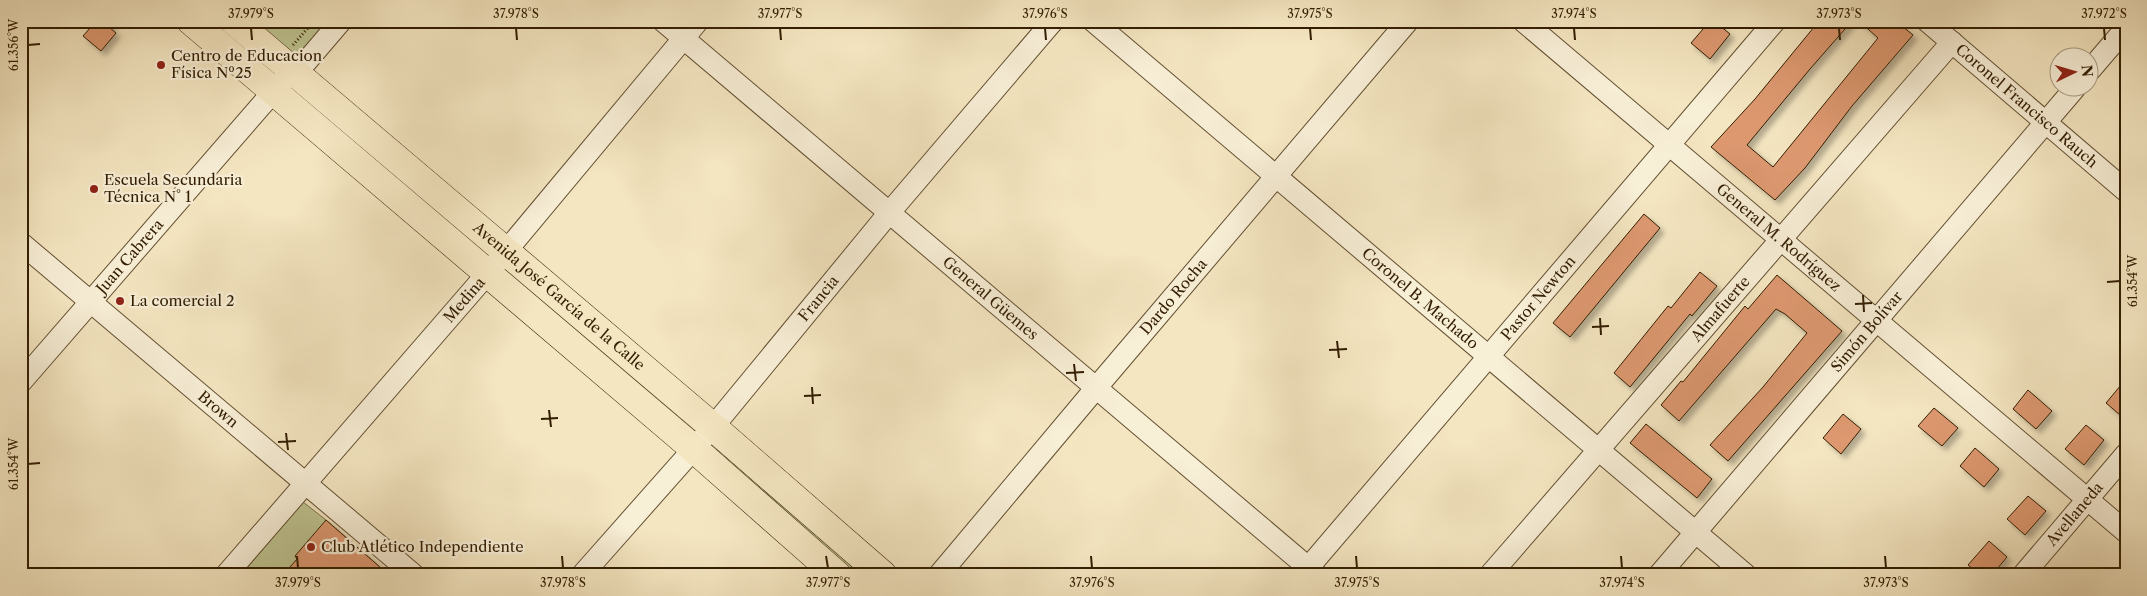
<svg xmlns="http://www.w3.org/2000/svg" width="2147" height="596" font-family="'Libre Caslon Text',serif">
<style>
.green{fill:#bec491;stroke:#787049}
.building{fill:#dd9870;stroke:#321d01;filter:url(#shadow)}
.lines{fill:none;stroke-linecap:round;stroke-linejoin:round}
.minor-casing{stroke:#624f31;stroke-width:23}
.major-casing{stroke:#321d01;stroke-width:29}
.path{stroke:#321d01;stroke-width:3;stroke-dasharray:1 2.5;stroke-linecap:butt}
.minor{stroke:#f8efd7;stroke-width:21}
.major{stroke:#f4e6c1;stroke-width:28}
.ticks{fill:none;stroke:#321d01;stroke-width:2}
.poi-dot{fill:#8f2418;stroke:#f8efd7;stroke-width:2}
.labels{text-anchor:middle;stroke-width:4.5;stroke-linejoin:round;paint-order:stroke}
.poi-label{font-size:15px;fill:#321d01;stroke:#f8efd7;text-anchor:start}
.street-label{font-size:15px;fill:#321d01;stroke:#f8efd7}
.neatline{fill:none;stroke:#321d01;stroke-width:2}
.ticks-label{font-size:12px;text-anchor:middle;fill:#321d01}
</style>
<defs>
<filter id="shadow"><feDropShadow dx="4.5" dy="4.5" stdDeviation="2.5" flood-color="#0004"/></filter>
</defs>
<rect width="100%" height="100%" fill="#f4e6c1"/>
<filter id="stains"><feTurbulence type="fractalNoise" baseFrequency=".004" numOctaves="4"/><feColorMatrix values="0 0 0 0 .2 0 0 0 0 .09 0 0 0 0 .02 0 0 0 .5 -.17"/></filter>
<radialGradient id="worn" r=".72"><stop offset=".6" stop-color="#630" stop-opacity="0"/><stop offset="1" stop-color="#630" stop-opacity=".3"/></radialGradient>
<path class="green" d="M248,21H328C317,34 306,55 287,52Z
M721,443L873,575H850L711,455Z
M303,502L326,520L389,575H241Z"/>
<path class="building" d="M96,21H114L109,27L116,33L101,51L83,36Z
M1710,21H1714L1730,34L1710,59L1691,43Z
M1819,21H1852L1810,69L1747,145L1773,167L1878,38L1859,21H1896L1913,35L1852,106L1805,168L1775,200L1711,147L1755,99Z
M1644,214L1660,228L1570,337L1553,323Z
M1700,272L1717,286L1692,316L1690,314L1630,387L1614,373L1668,306L1671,308Z
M1777,275L1842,331L1728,461L1710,445L1763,387L1807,333L1785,314L1776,309L1679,421L1661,405L1681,381L1683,382L1745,306L1748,309Z
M2126,379V420L2106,403Z
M2028,390L2052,411L2036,429L2013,409Z
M1934,408L1958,428L1942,446L1918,426Z
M1843,414L1861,429L1841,454L1823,438Z
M1646,424L1712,479L1697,498L1630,443Z
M2086,425L2104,440L2084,465L2065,449Z
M1975,448L1999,469L1984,487L1960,466Z
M2028,496L2046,511L2025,535L2007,519Z
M326,520L389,575H283L297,559L295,556Z
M1989,541L2007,557L1992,575H1980L1968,565Z"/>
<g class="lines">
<g class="minor-casing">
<g id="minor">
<path id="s1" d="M663,21L1317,575"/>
<path id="s2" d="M1093,21L1746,575"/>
<path id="s3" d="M1523,21L2126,532"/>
<path id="s4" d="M1927,21L2126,191"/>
<path d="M2090,70L2126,28"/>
<path id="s5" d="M21,243L414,575"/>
<path id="s6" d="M21,382L292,70L306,62L341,21"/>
<path id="s7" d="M226,575L487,274L698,21"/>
<path id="s8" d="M582,575L713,427L889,213L1053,21"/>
<path id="s9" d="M939,575L1096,388L1408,21"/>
<path id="s10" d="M1302,575L1775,21"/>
<path id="s11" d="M1490,575L1952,42"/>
<path id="s12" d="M1659,575L2075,88"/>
<path id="s13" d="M2023,575L2126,454"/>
</g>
</g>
<g class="major-casing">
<g id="major">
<path d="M191,21L693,448L837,575"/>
<path id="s14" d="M234,21L713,427L883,575"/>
</g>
</g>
<path class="path" d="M303,21L306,30
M293,45L314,21"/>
<use href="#minor" class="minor"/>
<use href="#major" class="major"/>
</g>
<path class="ticks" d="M251,28L252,40M516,28L517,40M780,28L781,40M1045,28L1046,40M1310,28L1311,40M1574,28L1575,40M1839,28L1840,40M2104,28L2105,40M28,45L40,44M2107,282L2120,281M1863,295L1864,312M1855,304L1872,303M1600,318L1601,335M1592,327L1609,326M1337,341L1339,358M1329,350L1347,349M1074,364L1076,381M1066,373L1084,372M812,387L813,404M804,396L821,395M549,410L551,427M541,419L558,418M286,433L288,450M278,442L296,441M28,464L40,463M297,556L298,568M562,556L563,568M826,556L828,568M1091,556L1092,568M1356,556L1357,568M1621,556L1622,568M1885,556L1886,568"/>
<g class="poi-dot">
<circle cx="161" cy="65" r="5"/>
<circle cx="94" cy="189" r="5"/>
<circle cx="120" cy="301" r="5"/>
<circle cx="311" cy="547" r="5"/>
</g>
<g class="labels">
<g class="poi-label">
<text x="171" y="61">Centro de Educacion<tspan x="171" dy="17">Física Nº25</tspan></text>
<text x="104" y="185">Escuela Secundaria<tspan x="104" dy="17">Técnica N° 1</tspan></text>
<text x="130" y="306">La comercial 2</text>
<text x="321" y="552">Club Atlético Independiente</text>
</g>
<g class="street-label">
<text dy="5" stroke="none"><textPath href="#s4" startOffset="131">Coronel Francisco Rauch</textPath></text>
<text dy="5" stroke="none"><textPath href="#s3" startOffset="335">General M. Rodríguez</textPath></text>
<text dy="5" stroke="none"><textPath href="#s6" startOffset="166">Juan Cabrera</textPath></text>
<text dy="5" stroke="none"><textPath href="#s9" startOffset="364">Dardo Rocha</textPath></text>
<text dy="5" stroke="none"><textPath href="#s14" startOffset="426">Avenida José García de la Calle</textPath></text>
<text dy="5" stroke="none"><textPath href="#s1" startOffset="429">General Güemes</textPath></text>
<text dy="5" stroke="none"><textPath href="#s2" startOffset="429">Coronel B. Machado</textPath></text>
<text dy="5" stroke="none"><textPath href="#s10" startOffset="364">Pastor Newton</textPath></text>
<text dy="5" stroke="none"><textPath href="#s8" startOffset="364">Francia</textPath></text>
<text dy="5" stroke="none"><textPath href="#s7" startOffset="364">Medina</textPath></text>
<text dy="5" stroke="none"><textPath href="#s11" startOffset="352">Almafuerte</textPath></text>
<text dy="5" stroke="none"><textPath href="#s12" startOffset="320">Simón Bolívar</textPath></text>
<text dy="5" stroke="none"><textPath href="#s5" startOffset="258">Brown</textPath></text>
<text dy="5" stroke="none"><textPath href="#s13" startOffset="80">Avellaneda</textPath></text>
</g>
</g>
<rect width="2147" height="596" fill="none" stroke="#f4e6c1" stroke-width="55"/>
<g transform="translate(2074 72) rotate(85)"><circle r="24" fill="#f8efd7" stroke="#a99b81"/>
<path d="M0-4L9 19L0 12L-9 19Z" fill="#8f2418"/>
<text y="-8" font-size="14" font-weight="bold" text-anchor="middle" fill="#321d01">N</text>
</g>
<rect x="28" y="28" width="2092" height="540" class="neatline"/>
<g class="ticks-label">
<text x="251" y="18">37.979°S</text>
<text x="516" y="18">37.978°S</text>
<text x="780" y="18">37.977°S</text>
<text x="1045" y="18">37.976°S</text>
<text x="1310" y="18">37.975°S</text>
<text x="1574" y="18">37.974°S</text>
<text x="1839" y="18">37.973°S</text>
<text x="2104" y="18">37.972°S</text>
<text transform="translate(14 45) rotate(-90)" y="4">61.356°W</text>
<text transform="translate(2133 281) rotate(-90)" y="4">61.354°W</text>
<text transform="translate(14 464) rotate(-90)" y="4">61.354°W</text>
<text x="298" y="587">37.979°S</text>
<text x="563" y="587">37.978°S</text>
<text x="828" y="587">37.977°S</text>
<text x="1092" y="587">37.976°S</text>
<text x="1357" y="587">37.975°S</text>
<text x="1622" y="587">37.974°S</text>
<text x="1886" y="587">37.973°S</text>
</g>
<rect width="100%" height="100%" filter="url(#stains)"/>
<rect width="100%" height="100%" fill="url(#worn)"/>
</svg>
